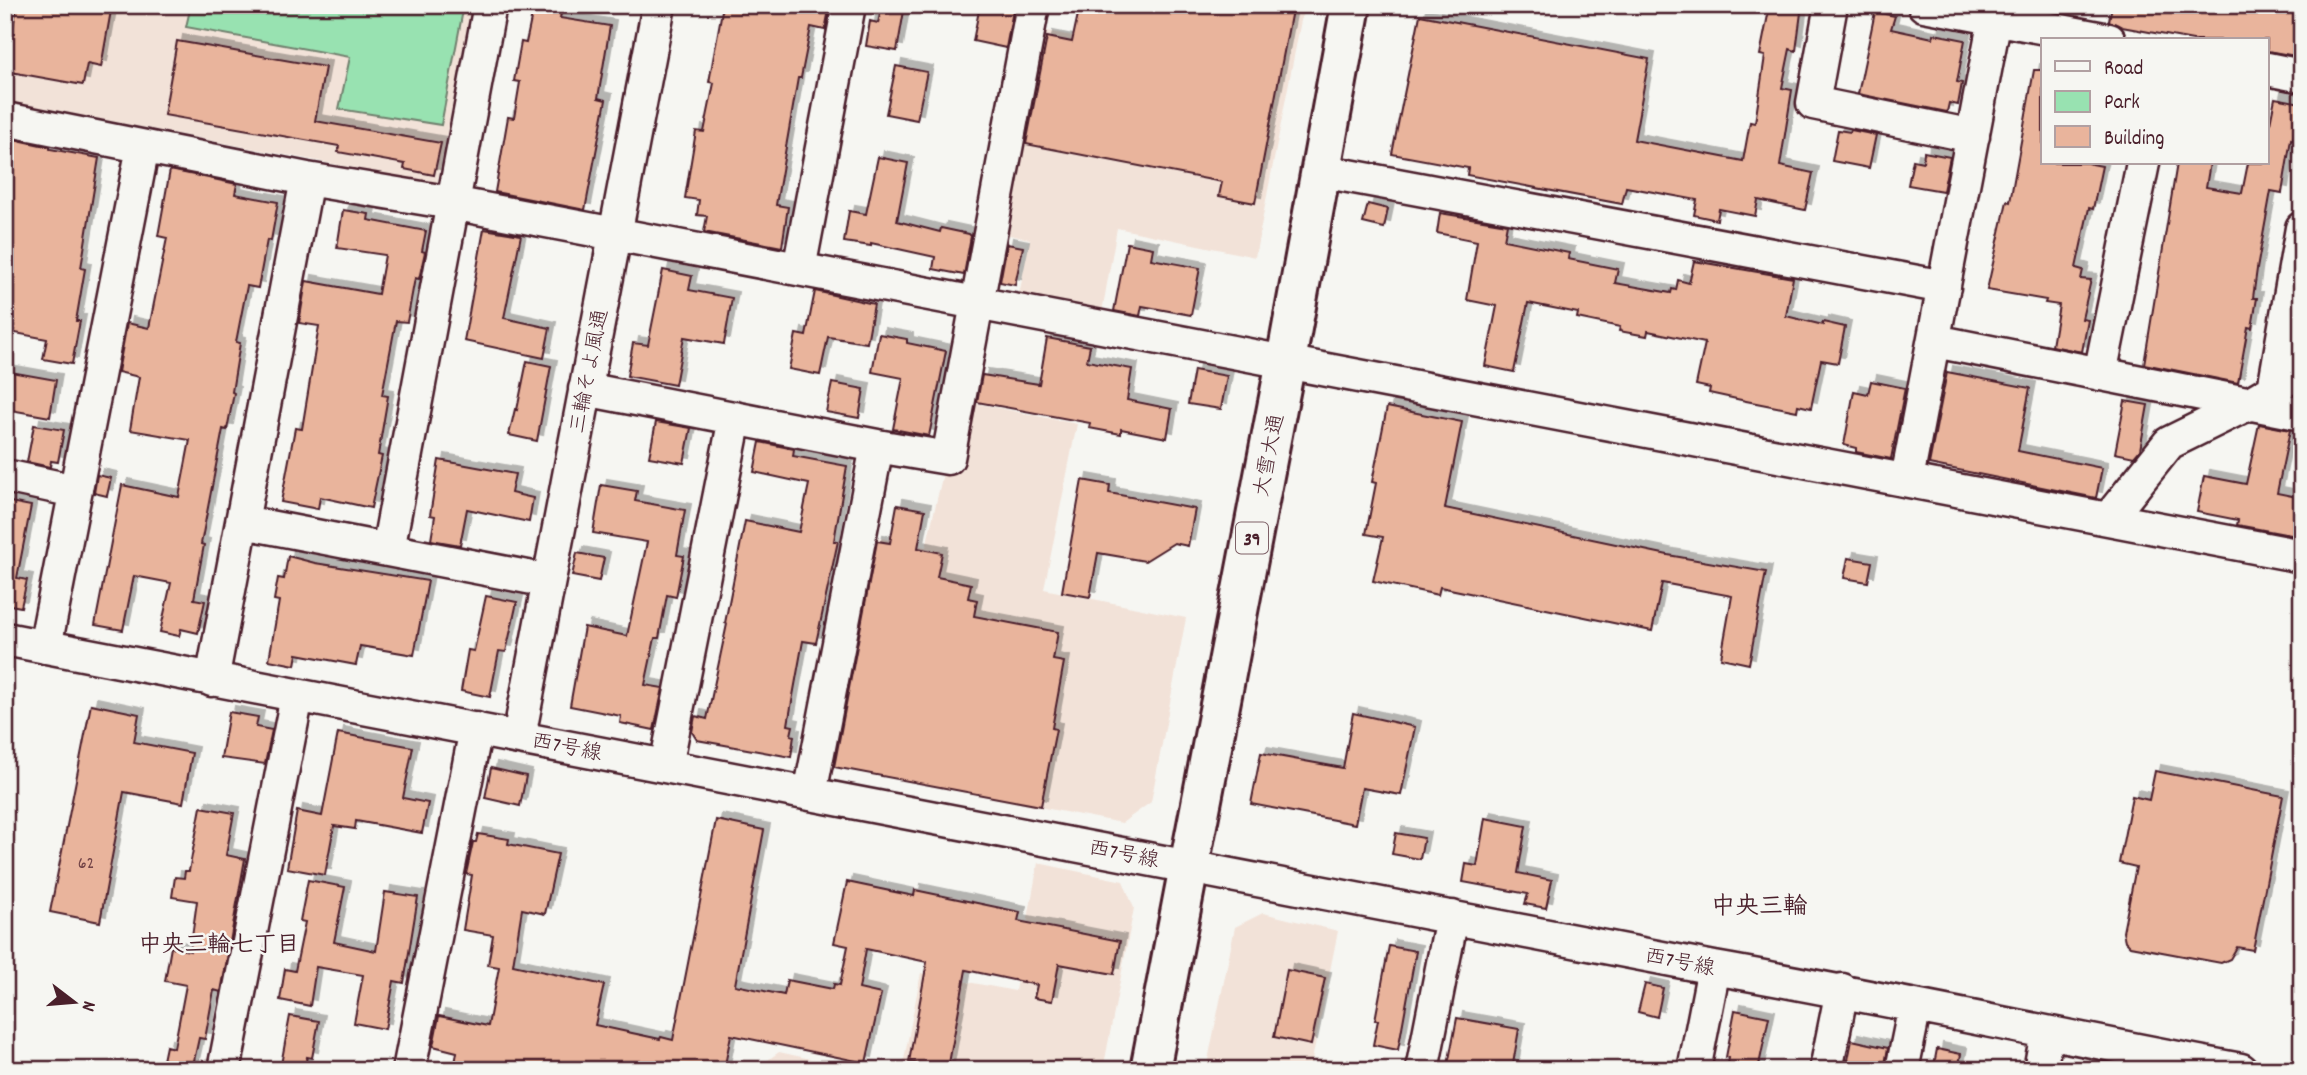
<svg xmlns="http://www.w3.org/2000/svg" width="2307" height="1075" font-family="Dekko,'Klee One',sans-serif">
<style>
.built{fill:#f2e2d8}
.green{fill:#98e2b1;stroke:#71806e;stroke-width:2}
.building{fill:#e9b49c;stroke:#4a1f2b;stroke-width:2;filter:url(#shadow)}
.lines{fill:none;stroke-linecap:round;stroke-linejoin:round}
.minor-casing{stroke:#4a1f2b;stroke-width:37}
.highway-casing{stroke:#4a1f2b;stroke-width:44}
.minor{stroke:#f6f6f2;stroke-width:32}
.highway{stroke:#f6f6f2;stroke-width:38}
.labels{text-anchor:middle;stroke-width:5;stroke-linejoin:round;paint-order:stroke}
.number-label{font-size:18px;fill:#724447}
.shield{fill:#f6f6f2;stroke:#7e6067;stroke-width:2}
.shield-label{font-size:19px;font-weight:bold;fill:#4a1f2b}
.street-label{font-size:21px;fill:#4a1f2b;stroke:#f6f6f2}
.neighbourhood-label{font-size:23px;font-weight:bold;fill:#4a1f2b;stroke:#f6f6f2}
.quarter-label{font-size:24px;font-weight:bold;fill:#4a1f2b;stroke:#f6f6f2}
</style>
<defs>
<filter id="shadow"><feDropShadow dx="6" dy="-6" stdDeviation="0" flood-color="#0004"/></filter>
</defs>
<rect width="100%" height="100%" fill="#f6f6f2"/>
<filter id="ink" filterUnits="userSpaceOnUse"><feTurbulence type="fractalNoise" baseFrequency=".0143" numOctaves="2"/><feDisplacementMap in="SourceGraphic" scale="14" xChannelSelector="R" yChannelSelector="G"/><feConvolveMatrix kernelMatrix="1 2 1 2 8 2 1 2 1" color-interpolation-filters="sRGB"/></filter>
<g filter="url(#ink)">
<path class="built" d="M5,5H472L437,184L5,101Z
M1170,5H1304L1255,257L1117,228L1102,312L1019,295L1030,239L1004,234L1041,30L1163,53Z
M974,403L1077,424L1044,589L1186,618L1151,802L1122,823L828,766L870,536L926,547L944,469L960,472Z
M1038,863L1123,881L1134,908L1103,1070H902L921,973L1015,991Z
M1263,913L1338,931L1310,1070H1206L1235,927Z
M779,1052L860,1070H754Z"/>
<path class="green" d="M191,5H464L441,125L339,109L350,57L186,27Z"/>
<path class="building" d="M17,5H112L101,67L87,64L83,85L5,71Z
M534,5H563L560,18L610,26L598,98L606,100L585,210L495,192L508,117L514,118L520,82L514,81L521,42L526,43Z
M723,5H830L825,30L811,27L801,78H798L776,205L788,207L782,247L704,232L707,216L697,215L699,200L685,198L696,131L704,132L714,83L709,82Z
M882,5H905L897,51L866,46L870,21L878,23Z
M980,5H1014L1006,48L973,41Z
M1080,5H1293L1255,203L1219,196L1222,182L1026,144L1047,37L1072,42Z
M1770,5H1802L1796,51L1790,49L1782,88L1792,90L1780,166L1813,173L1805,210L1758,200L1755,216L1719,209L1717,220L1694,215L1697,200L1626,187L1622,204L1467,175L1468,168L1392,154L1420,15L1649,59L1634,140L1743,161L1750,122L1755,123L1765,56L1760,55Z
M2112,5H2280L2302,9V57L2267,51V40H2193L2122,27L2109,21Z
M1875,12L1895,16L1891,29L1933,38L1934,34L1965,40L1957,82L1962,83L1958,105L1949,103L1947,112L1858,94Z
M177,41L325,67L315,121L441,143L434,175L404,169L405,164L338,152L339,146L164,115Z
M896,66L927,72L917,120L886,114Z
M2034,70H2043V163H2087L2102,166L2093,209L2089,208L2076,268L2083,270L2081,279L2091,280L2082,319L2088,320L2082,352L2052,346L2059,305L2045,303L2046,300L1987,290L2007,201L2010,202Z
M2275,98L2301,103L2293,140L2291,139L2282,193L2271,191L2257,269L2253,298H2257L2252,328L2248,327L2238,383L2144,364L2177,163H2210L2206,187L2242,193L2248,163H2267V138Z
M1838,130L1850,132L1851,130L1876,135L1869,168L1832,161Z
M13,139L50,147V149L99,158L81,268L85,269L76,321H80L72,364L43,359L47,339L5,331V212L10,188L5,187V154L10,155Z
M1924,152L1950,157L1943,191L1908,185L1913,160L1923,162Z
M878,157L908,163L897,221L940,232L941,228L969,234L971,236L964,275L933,269L935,257L871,243V246L844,242L849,211L866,214Z
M170,170L237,184L235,194L278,202L271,241L267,240L258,288L247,286L236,342L240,343L232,392L234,393L227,430L223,429L201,544L204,545L194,599L205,601L198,633L181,629L179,636L160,632L171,583L134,576L123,630L95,625L122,485L179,497L190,440L130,430L139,377L118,372L127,323L149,328L167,238L158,236Z
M1368,204L1388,209L1384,228L1363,223Z
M343,210L369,214L368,220L426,231L422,251L425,252L419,279L415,278L407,322L396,321L382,395L388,396L378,455L382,456L371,508L320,497L318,509L281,502L295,428L302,429L319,326L299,323L306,281L378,294L385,255L337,248Z
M1440,213L1507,224L1504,240L1569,253L1568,259L1618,269L1615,283L1671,293L1672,289L1676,290L1678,280L1689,283L1694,261L1793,278L1786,316L1823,325V322L1845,327L1838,363L1821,360L1811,408L1798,405L1797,411L1746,401L1709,393L1710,388L1696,385L1705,343L1648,331L1647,336L1619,331L1620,327L1577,318L1578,313L1528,303L1514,372L1485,366L1497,306L1467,300L1477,241L1437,233Z
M484,229L521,235L504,318L550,328L544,358L464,341Z
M1127,243L1153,248L1151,259L1200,268L1191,315L1142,306L1140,316L1114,311Z
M1007,244L1023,247L1015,285L1000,282Z
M663,270L692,276L689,290L732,298L724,344L684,337L675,385L627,376L633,343L648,345Z
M815,291L874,304L867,343L828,337L820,375L789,369L796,334L806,336Z
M879,334L907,339V343L946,351L929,436L893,429L903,378L872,372Z
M1047,338L1090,346L1087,361L1132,369L1127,400L1172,409L1167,438L1121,429V434L1089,428L1090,423L977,402L982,375L1039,384Z
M527,361L551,366L537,441L509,435L515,409L517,410Z
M1194,370L1227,376L1221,409L1188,404Z
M5,371L56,380L50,417L5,409Z
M1947,372L2030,388L2018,451L2102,468L2096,498L1929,464Z
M1871,381L1905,388L1891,459L1856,452V448L1844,445L1854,391L1868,394Z
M832,383L864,389L859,418L826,412Z
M2125,401L2148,405L2140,450L2134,457L2115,453Z
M1387,407L1462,422L1445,508L1668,555L1766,572L1749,664L1721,658L1732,596L1662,583L1652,631L1440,587L1438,595L1373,581L1383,537L1366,534L1376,483L1372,482Z
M656,422L691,428L684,463L649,457Z
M2259,424L2290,430L2277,493L2302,498V537L2237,525L2238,520L2197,512L2204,476L2246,484Z
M34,425L64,430L58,462L51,461L50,467L27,462Z
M760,442L794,449L793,456L847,466L834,541H838L816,643L803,641L791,707L788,725L793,726L791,735L794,736L791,757L697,740L692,732L695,716L707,719L727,624L725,623L745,521L799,532L809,484L754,472Z
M439,460L515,474L511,493L533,498L529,522L467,509L460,545L431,540L435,516L430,515Z
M97,475L111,478L107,496L94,493Z
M1082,480L1110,485L1109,493L1195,509L1188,546L1174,543L1145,561L1098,553L1090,597L1062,592Z
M601,485L637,491L635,501L685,510L677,555L684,556L676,597L667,595L659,638H655L645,685L663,688L654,730L620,723L621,716L570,706L584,627L627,636L647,542L593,533Z
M5,501L31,506L17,578L27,580L21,607L5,604Z
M897,505L925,510L918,548L942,553L937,577L971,584L968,598L977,600L974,616L1058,632L1053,660L1064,662L1052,728L1056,729L1041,806L834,767L877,541L890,543Z
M577,553L604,558L599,581L572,576Z
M288,556L315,563L428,581L414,655L360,646L356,665L297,654L295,665L269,660L279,601L274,600L278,578L284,579Z
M1848,558L1872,562L1868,582L1844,578Z
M486,596L517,602L506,652L499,651L490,697L461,691L468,650L474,651Z
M91,704L139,714L134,742L192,753L183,803L124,792L100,922L50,912Z
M229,712L258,717L256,727L272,730L265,764L221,758Z
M1353,713L1415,727L1401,795L1362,788L1355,824L1251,804L1261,753L1343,768Z
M338,733L413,747L403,798L428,803L422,833L356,821L355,829L334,826L325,875L287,868L297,811L322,816Z
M491,768L526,776L520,806L485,798Z
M2155,771L2283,796L2253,950L2237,947L2230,959L2221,963L2130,946L2125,941L2123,932L2136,867L2119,863L2132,796L2149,800Z
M201,807L234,813L226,855L245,859L221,992L214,990L205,1039L199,1038L192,1070H161L166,1046L174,1048L186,985L165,981L171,947L190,951L197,901L172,897L175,877L184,878L185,871H189Z
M1485,818L1526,826L1518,873L1552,880L1546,908L1525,904L1528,894L1463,882L1466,864L1477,866Z
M716,820L764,830L735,985L784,995L787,980L833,989L834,984L840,985L848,946L834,943L847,882L914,896L915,890L1020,912L1018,921L1120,941L1114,974L1059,964L1052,1001L1034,998L1037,985L966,970L948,1069L909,1062L927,962L866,949L859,989L881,994L866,1063L731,1035L724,1070H454L457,1052L433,1046L439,1016L488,1026L499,967L488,965L493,935L463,930L472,875L466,874L473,842H476L478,834L509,839L508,844L558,854L545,914L522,909L513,965L604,985L595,1025L660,1039L661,1037L673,1040Z
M1396,833L1424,838L1420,859L1392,854Z
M308,880L345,887L334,942L376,951L385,892L418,897L404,983L394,981L385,1029L354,1023L363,975L316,967L310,1006L280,1000L285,969L295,971L305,922L300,921Z
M1389,946L1416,951L1398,1050L1373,1045L1378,1020H1375Z
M1287,970L1325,978L1311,1045L1274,1037Z
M1645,984L1663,988L1657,1017L1638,1012Z
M1735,1010L1769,1017L1758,1070H1727L1729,1058L1726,1057Z
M290,1016L319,1021L312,1058L307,1057L304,1070H280Z
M1457,1018L1519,1029L1512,1070H1447Z
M1852,1040L1888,1048L1884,1070H1846Z
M1937,1049L1961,1054L1958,1070H1933Z"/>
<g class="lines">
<g class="minor-casing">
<path id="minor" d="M1831,5L1813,103L1973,136
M1924,5L2109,40
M2267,69L2302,76
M5,119L307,179L452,203L2302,556
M1322,171L1944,287
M799,269L849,5
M1935,341L2302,414
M2100,374L2143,163
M585,389L877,446L948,458L1033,5
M2274,389L2302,228
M5,476L75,491
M1907,479L1995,18
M2109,518L2169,443L2250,403L2274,389L2302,367
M243,522L548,581
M388,550L490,5
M5,639L1714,968C1890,999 2065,1037 2241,1070
M45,647L143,147
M212,680L307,179
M519,737L659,5
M666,766L735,418
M810,794L877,446
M224,1070L297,696
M409,1070L476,729
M1422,1070L1452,917
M1694,1070L1714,968
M1826,1070L1842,990
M1902,1070L1915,1006
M2040,1070L2047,1033"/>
</g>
<g class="highway-casing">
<path id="highway" d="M1150,1070L1286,361L1351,5"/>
</g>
<use href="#minor" class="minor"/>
<use href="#highway" class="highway"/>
</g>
</g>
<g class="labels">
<g class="number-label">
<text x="86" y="868">62</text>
</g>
<rect class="shield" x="1236" y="522.5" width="32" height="31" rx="5"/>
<g class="shield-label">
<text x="1252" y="545">39</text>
</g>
<g class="street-label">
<text transform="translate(588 371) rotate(-79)" y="7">三輪そよ風通</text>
<text transform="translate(1268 455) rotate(-79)" y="7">大雪大通</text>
<text transform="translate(567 746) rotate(11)" y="7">西7号線</text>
<text transform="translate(1124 853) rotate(11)" y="7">西7号線</text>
<text transform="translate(1680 961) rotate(11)" y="7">西7号線</text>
</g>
<g class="neighbourhood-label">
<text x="219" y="951">中央三輪七丁目</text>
</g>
<g class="quarter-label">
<text x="1759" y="913">中央三輪</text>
</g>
</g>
<rect width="2307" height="1075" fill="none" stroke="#f6f6f2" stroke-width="28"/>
<rect x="14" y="14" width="2279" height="1047" fill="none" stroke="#4a1f2b" stroke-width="2.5" filter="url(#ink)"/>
<rect x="2041" y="38" width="228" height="126" fill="#f6f6f2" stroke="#b1a0a2" stroke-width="2"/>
<rect x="2055" y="61" width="35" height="10" fill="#f6f6f2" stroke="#b1a0a2" stroke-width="2"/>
<text x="2104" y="74" font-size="21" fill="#4a1f2b">Road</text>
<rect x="2055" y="91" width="35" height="21" fill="#98e2b1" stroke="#b1a0a2" stroke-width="2"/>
<text x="2104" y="108" font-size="21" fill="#4a1f2b">Park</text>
<rect x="2055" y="126" width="35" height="21" fill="#e9b49c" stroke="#b1a0a2" stroke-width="2"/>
<text x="2104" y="144" font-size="21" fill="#4a1f2b">Building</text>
<g transform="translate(74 1002) rotate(106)" stroke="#f6f6f2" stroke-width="5" paint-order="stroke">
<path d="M0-5L12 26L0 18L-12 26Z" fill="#4a1f2b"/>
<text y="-10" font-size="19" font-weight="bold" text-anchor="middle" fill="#4a1f2b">N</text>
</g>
</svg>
